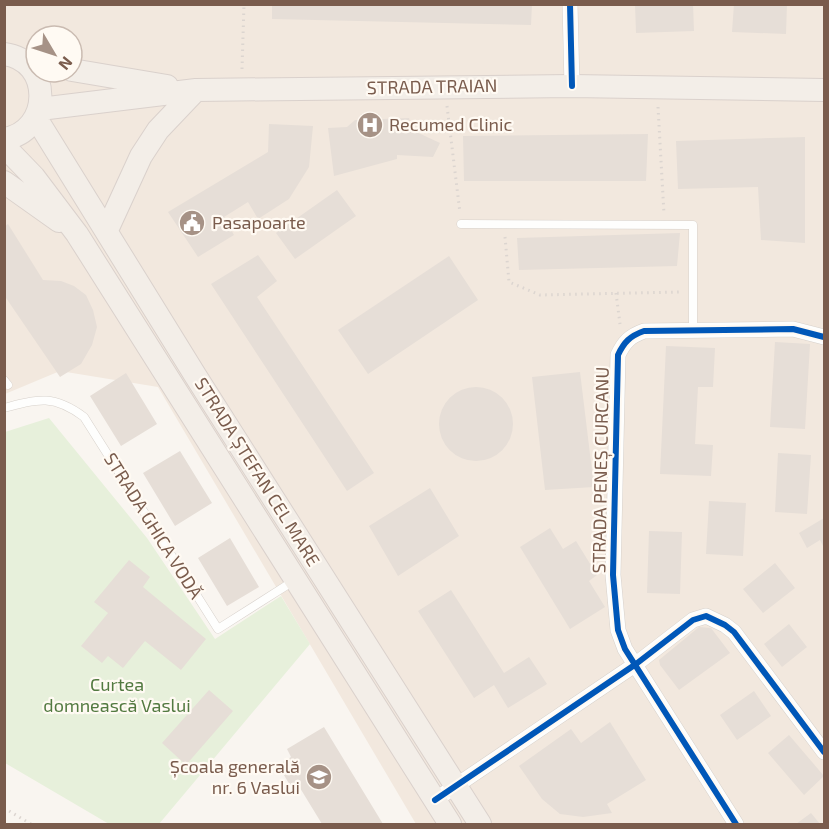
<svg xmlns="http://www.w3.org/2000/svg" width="829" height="829" font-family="'Exo 2',sans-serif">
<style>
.residential{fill:#f2e8de;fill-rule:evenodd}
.green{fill:#e7f0db}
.building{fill:#e6ded7}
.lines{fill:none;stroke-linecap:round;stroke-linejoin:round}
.service-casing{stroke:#d7d1cb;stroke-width:9}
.minor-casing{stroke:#d7d1cb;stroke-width:16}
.primary-casing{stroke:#dad1cc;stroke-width:24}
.path{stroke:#dcd5d0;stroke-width:3;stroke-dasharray:1.5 4.5;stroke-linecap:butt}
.service{stroke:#fefefd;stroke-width:8}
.minor{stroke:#fefefd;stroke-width:15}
.primary{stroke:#f3eee8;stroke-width:22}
.cycleway-casing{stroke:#fffaf3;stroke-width:10}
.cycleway{stroke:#0057b8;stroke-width:6}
.labels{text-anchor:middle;stroke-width:4.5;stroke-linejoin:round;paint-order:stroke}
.street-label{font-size:18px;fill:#7a5c4d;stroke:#fffaf3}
.poi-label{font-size:18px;fill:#7a5c4d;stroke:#fffaf3;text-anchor:start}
.park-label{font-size:18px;fill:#537a41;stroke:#fffaf3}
</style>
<rect width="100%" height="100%" fill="#f9f5f0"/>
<path class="residential" d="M5,5H824V824H416L158,387L60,371L5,394ZM36,36H72V72H36Z"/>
<path class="green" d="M49,418L147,538L215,639L281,596L310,644L159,824H109L5,763V432Z"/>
<path class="building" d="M272,4H532L531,25L272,19Z
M635,4H693L694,31L636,33Z
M734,4H787L786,34L732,32Z
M409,118L412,130L440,143L433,157L397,155V159L334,176L328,128L347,127L355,120Z
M269,124L313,126L309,167L289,199L258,219L248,202L224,217L234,235L198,257L168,212L268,152Z
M648,134L646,181H464L463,136Z
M805,137V243L761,240L758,187L678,189L676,141Z
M337,190L356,216L295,259L276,233Z
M8,224L43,280L61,281L74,286L86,295L93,310L97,327L92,345L81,364L60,377L4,295V227Z
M680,233L677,266L519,270L517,238Z
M258,255L277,281L257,297L374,473L347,491L211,284Z
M449,256L478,300L368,374L338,330Z
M775,342L810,344L805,429L770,427Z
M666,346L715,348L713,387H698L695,444L713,445L711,476L660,474Z
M580,372L594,487L545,490L532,377Z
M126,373L157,424L121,446L90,396Z
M439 424a37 37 0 1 1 74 0a37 37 0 1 1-74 0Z
M180,451L212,503L175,526L143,473Z
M778,453L811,455L807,514L775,512Z
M430,488L459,536L398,576L369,526Z
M709,501L746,503L743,556L706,554Z
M824,518V548L820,540L807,548L799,533Z
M550,528L563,549L576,541L597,575L589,581L605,607L570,629L520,547Z
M649,531L682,532L680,594L647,593Z
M230,538L259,587L227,606L198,558Z
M129,560L150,577L143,587L206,639L181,670L145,641L123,668L108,656L102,663L81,646L108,613L94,602Z
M775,563L795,588L763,613L743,589Z
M451,590L504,673L529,657L547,684L508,708L494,685L474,698L418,611Z
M789,624L807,647L782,667L764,644Z
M699,627L711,628L730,653L679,690L660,665L659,660Z
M209,690L233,711L186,765L162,743Z
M754,691L771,716L737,740L720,715Z
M610,722L646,780L607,804L612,813L583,817L560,814L542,799L519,766L571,729L581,743Z
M324,727L383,824H322L300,788L294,792L278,765L291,757L287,749Z
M789,735L824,776L804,795L768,753Z
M811,813L820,824H796Z"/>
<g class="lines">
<g class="service-casing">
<path id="service" d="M461,224L693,225V331
M4,380L8,385
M4,408C38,398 55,395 84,417L218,629L292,582"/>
</g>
<g class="minor-casing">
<path id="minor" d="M570,4L572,86
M435,800L636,664L693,620L706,616L725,625L734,632L824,752
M736,824L625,649L618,630L613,575L618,355C624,342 630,336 644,331L793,329L824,337"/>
</g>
<g class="primary-casing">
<path id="primary" d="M4,54C53,60 52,132 4,139
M72,70L167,86
M40,109L196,90L572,86L824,90
M36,118L195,375L480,824
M4,146L34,177L77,234L450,824
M4,182L59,221
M107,230L141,156L158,130L196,90"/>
</g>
<path class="path" d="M242,69L244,4
M447,106L460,213
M658,107L664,214
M505,237L509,282L540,295L679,292
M616,293L620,324
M4,808L31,824"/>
<use href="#service" class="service"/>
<use href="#minor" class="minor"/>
<use href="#primary" class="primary"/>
<g class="cycleway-casing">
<path id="cycleway" d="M570,4L572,86
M435,800L636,664L693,620L706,616L725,625L734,632L824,752
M736,824L625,649L618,630L613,575L618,355C624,342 630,336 644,331L793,329L824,337"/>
</g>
<use href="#cycleway" class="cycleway"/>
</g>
<defs>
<g id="hospital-disc" transform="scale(1.35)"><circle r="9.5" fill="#a69286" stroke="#fffaf3"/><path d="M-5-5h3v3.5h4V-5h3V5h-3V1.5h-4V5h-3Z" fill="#fff"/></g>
<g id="civic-disc" transform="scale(1.35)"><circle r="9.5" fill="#a69286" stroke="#fffaf3"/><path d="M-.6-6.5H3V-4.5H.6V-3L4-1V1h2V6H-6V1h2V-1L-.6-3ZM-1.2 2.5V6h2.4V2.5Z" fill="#fff"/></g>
<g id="school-disc" transform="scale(1.35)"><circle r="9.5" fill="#a69286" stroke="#fffaf3"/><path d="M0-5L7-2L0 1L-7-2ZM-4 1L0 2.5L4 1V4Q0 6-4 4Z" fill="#fff"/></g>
</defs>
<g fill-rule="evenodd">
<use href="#hospital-disc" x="370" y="125"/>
<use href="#civic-disc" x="192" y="223"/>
<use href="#school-disc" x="319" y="777"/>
</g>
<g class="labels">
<g class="street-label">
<text transform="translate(432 87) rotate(-1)" y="6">STRADA TRAIAN</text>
<text transform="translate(601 470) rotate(-89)" y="6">STRADA PENEȘ CURCANU</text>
<text transform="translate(257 472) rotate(58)" y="6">STRADA ȘTEFAN CEL MARE</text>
<text transform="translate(153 526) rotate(58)" y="6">STRADA GHICA VODĂ</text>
</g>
<g class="poi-label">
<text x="389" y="131">Recumed Clinic</text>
<text x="212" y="229">Pasapoarte</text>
<text x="300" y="773" text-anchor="end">Școala generală<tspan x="300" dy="21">nr. 6 Vaslui</tspan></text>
</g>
<g class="park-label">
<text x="117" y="691">Curtea<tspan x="117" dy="21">domnească Vaslui</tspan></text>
</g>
</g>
<rect width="829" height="829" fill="none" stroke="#7a5c4d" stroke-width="12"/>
<g transform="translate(54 54) rotate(129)"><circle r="28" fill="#fffaf3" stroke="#cabbb1" stroke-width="1.5"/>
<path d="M0-4.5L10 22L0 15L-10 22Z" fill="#a69286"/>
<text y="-9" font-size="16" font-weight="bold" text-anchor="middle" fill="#7a5c4d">N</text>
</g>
</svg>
